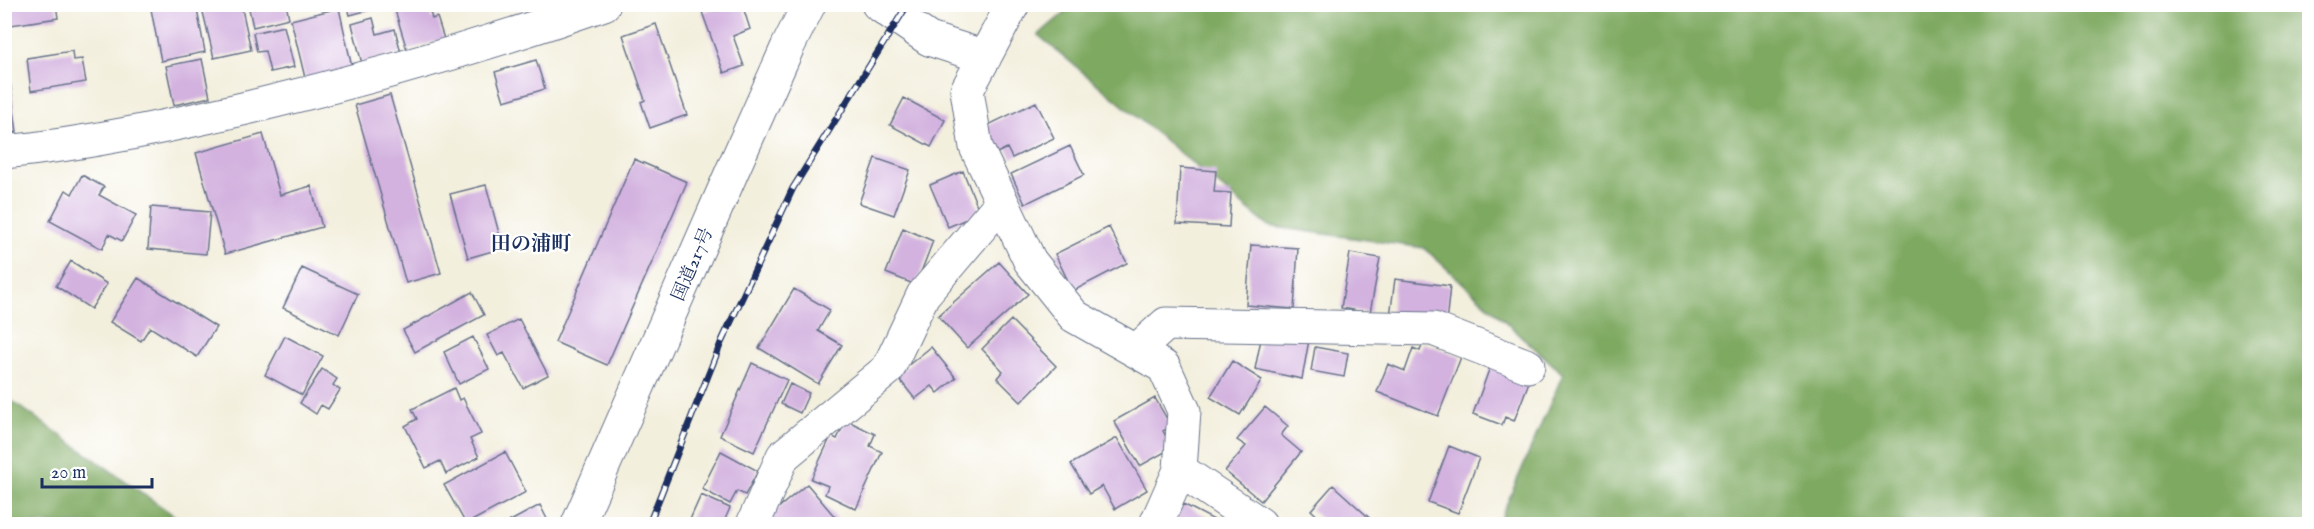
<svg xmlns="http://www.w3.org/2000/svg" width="2314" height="529" font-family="'IM FELL English','Noto Serif JP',serif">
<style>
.forest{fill:#7ea960;stroke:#4c6c5f;stroke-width:1.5}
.building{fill:#d3b2df}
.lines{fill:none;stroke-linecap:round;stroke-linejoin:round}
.minor-casing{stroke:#67728a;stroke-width:35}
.highway-casing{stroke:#67728a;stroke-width:35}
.minor{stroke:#fff;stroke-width:33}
.highway{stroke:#fff;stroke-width:33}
.rail-casing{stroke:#1b2f5e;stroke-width:7}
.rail{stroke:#fff;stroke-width:4.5;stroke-dasharray:14;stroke-linecap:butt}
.labels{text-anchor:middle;stroke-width:4.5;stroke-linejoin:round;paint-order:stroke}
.street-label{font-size:18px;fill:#1b2f5e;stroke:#fff}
.neighbourhood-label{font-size:20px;font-weight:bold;fill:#1b2f5e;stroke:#fff}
</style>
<rect width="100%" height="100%" fill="#fff"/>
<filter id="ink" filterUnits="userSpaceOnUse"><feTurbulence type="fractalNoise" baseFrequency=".0167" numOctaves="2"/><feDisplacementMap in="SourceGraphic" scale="12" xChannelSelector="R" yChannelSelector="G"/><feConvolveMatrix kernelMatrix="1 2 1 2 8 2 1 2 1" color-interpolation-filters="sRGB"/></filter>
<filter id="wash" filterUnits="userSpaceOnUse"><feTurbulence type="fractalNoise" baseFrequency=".008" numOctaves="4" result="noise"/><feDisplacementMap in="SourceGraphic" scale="24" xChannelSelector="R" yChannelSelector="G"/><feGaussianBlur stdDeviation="1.35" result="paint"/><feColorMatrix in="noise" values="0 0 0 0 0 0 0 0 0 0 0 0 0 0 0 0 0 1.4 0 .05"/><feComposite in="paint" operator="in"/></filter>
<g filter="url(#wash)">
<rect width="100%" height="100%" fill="#f3efdd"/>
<path class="forest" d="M1075,4L2309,5V524H1498L1563,374L1424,248L1268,226L1038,35Z
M4,396H5L186,524H5Z"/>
<g id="blocks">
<path class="building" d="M4,4H56L58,18L4,26Z
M150,4H196L205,52L161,61Z
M201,4H241L251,50L214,58Z
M248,4H286L289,18L253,27Z
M347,4H388V5L350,15Z
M413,4H428L432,19L437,17L444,39L407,50L395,10Z
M724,4H742L750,29L733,36L744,66L724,73L702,12Z
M339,8L353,72L306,82L291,20Z
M373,18L377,34L395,29L401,53L362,64L352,24Z
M656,24L687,115L650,128L641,102L645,100L623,35Z
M284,26L294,67L270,72L265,51L257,52L253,33Z
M72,51L73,60L82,59L86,82L31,91L27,58Z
M202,59L210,97L174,105L166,66Z
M536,60L545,89L504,101L495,72Z
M4,74H9L17,132L4,134Z
M390,95L441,273L406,283L355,105Z
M904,98L945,120L931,147L890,125Z
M1036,102L1054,138L1012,158L1007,148L997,153L984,127Z
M263,134L280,195L311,186L322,227L225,254L196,153Z
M1070,146L1084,175L1025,204L1011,174Z
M875,158L910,170L894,215L859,203Z
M634,159L687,182L607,365L555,342Z
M1180,168L1216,171L1214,192L1231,193L1229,227L1177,224Z
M963,171L980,213L948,227L930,185Z
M82,175L104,187L99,195L136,215L122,241L109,234L102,249L50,221L66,190L72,194Z
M5,182H8L11,216L5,228Z
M486,185L503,248L468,258L450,194Z
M151,207L210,212L206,254L148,249Z
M1109,227L1127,263L1073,291L1055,254Z
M903,228L933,241L916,285L886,273Z
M1251,245L1298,248L1294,309L1246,305Z
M1350,253L1380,258L1370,313L1341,308Z
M71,261L107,284L91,309L56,286Z
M999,262L1028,294L967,348L938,316Z
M302,268L358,294L339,335L283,308Z
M138,278L216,327L197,357L150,327L141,341L110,322Z
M1395,279L1450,286L1446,323L1390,316Z
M794,289L830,310L818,331L842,345L818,384L759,348Z
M472,292L484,315L415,352L403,330Z
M519,319L548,375L523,388L504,353L498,356L487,335Z
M1011,320L1056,366L1021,402L997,378L1003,371L982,349Z
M1262,334L1309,340L1302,379L1255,369Z
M285,336L323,356L302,395L265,375Z
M473,337L489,369L459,384L444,352Z
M1423,343L1461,357L1438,416L1377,392L1388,364L1405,371L1413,348L1420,351Z
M931,347L956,378L938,393L932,386L915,399L896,375Z
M1315,347L1348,353L1344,377L1311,371Z
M1232,361L1262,380L1240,415L1210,397Z
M752,363L787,380L754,452L720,436Z
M1490,367L1529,382L1514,421L1505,417L1502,425L1473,414Z
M322,369L337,379L333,385L340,390L328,409L321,405L316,414L300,403Z
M790,384L809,393L800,413L781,404Z
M454,388L459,400L463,398L481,434L470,439L479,457L446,474L440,461L426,468L405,426L417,419L412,409Z
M1155,398L1171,426L1163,431L1172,448L1140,466L1114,421Z
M1265,407L1288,426L1281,435L1301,452L1261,501L1225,471L1246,446L1237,440Z
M846,420L875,434L870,446L882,452L856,509L825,494L828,486L811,479L831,436L837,439Z
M1117,438L1147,490L1115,509L1102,486L1089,494L1071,464Z
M1449,446L1479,458L1458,513L1428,502Z
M721,451L758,471L745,495L737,491L730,504L702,489Z
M505,452L526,492L466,524L444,485Z
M807,484L841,524H769L765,519Z
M1333,485L1376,524H1326L1311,510Z
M701,495L730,508L723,524H688Z
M1183,504L1218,522L1217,524H1173Z
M540,505L549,523L546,524H505Z"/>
</g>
</g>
<g filter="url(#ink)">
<use href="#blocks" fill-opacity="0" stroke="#67728a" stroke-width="1.5"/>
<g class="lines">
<g class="minor-casing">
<path id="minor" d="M878,4L929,39L985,57
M1013,4L967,90L976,147L1030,261L1074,316L1164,367L1184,411L1180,470L1156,524
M4,152C88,144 169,126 251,107C372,78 487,45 604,4
M1136,351L1166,324L1433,329L1528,366
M1180,470L1260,524
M753,524L783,456L888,369L923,295L1002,202"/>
</g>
<g class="highway-casing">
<path id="highway" d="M578,524L734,167L788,46L809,4"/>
</g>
<use href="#minor" class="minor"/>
<use href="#highway" class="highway"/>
<g class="rail-casing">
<path id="rail" d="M649,524L721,343L793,188L908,4"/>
</g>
<use href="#rail" class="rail"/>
</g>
</g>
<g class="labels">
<g class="street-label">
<text transform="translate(692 264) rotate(-67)" y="6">国道217号</text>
</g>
<g class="neighbourhood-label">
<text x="531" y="250">田の浦町</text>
</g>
</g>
<rect width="2314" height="529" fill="none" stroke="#fff" stroke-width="24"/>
<path d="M42 478v9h110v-9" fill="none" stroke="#1b2f5e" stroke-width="3"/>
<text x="51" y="478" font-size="18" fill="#1b2f5e" stroke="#ffffff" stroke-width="4.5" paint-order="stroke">20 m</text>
</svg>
